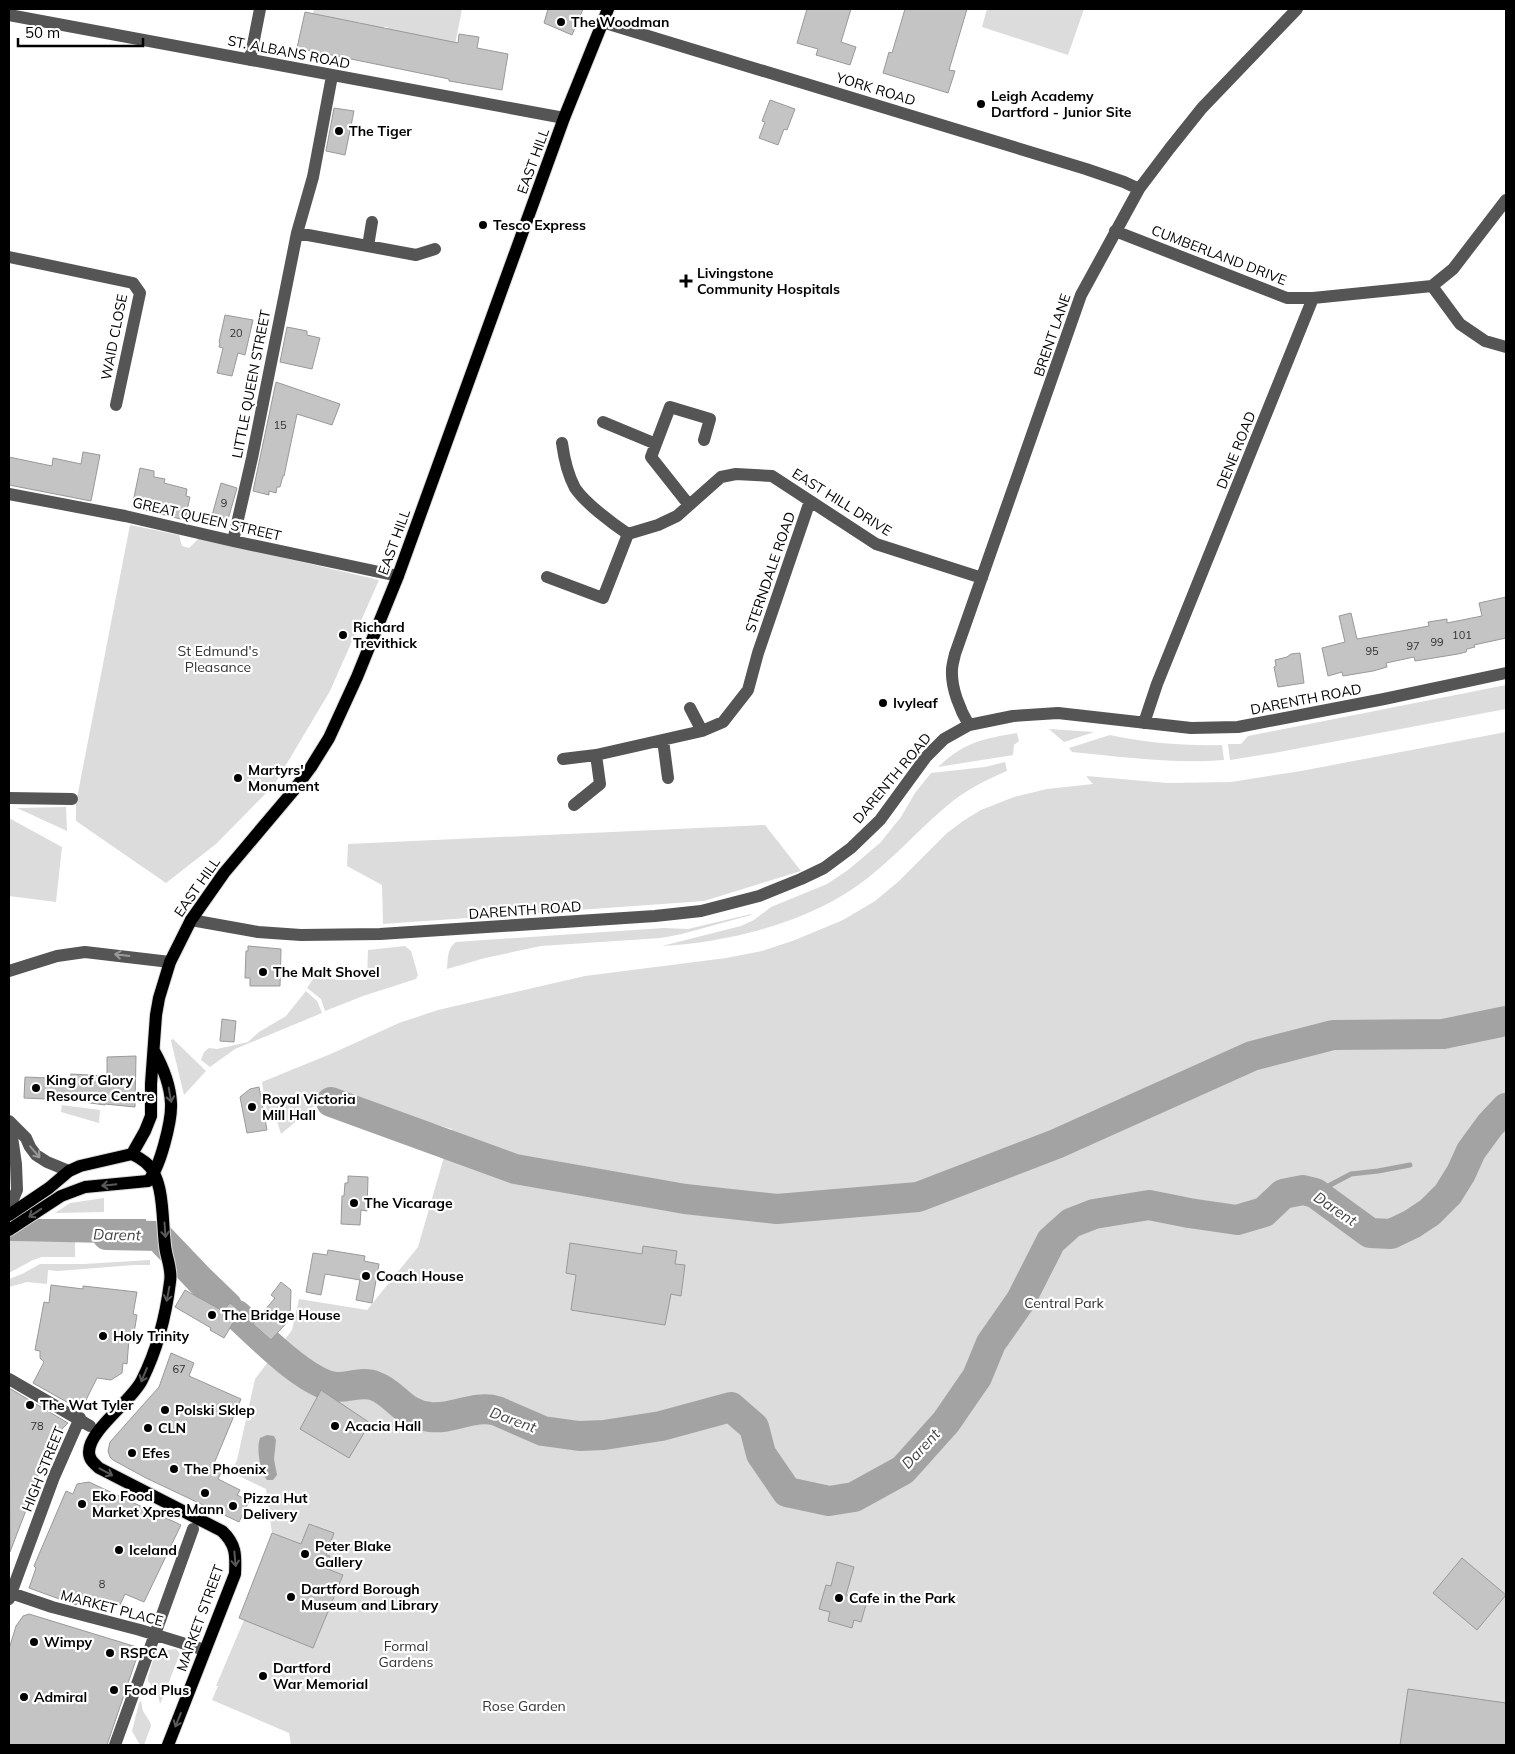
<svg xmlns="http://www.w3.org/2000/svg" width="1515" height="1754" font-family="Mulish,sans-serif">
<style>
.green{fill:#dcdcdc}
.water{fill:#a3a3a3}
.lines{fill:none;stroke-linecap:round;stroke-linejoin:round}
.stream{stroke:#a3a3a3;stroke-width:5}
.river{stroke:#a3a3a3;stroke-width:30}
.building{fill:#c4c4c4;stroke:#999}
.major-casing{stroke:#dbdbdb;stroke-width:14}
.minor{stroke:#555;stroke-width:12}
.major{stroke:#000;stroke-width:12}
.oneway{stroke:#999}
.oneway2{stroke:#595959}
.poi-dot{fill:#000;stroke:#fff;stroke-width:2}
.labels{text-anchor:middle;stroke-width:4.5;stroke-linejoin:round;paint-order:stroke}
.number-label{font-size:11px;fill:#313131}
.poi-label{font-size:14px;font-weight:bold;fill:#000;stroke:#fff;text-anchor:start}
.street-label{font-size:14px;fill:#000;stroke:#fff}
.park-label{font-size:14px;fill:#333;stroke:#fff}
.water-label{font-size:15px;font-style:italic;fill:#444;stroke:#fff}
</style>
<rect width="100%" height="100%" fill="#fff"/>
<path class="green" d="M314,9H462L455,45L385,47L388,27H384V30L361,32L363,23L357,22L353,39L313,14Z
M987,9H1084L1068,55L982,27Z
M130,525L179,535L182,546L189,548L199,538L379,580L330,691L274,785L216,844L166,883L76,821V803Z
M1506,685V709L1274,753L1230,760L1228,744H1241L1248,736Z
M1049,729L1094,732L1064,742Z
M1506,732V1745H291L289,1733L212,1700L218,1686H216L244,1620L313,1648L343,1575L325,1568L330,1556L272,1533L266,1489L231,1472L237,1460L255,1379L292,1330L299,1299L367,1310L418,1247L452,1129L327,1095L281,1134L275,1115L267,1114L262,1082L333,1053L399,1023L438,1010L585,976L726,958L762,951L795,940L843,920L875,901L899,881L947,833L963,821L981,810L1014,797L1047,789L1093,784L1086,776L1167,783L1231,782L1301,771Z
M1017,733L1019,741L1014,745L1013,755L938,767C965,742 982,739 1017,733Z
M1110,735C1147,743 1184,746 1222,745L1224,760C1173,764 1123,757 1072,752L1069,748Z
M1005,762L1007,771C988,779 970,788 954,800C924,824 899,853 869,877C815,921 731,942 662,946L741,926L754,920L771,907L827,884L848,870L880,843L901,817L915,793L931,773L985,767Z
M66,807L67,831L17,808Z
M9,818L62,847L56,902L9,896Z
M765,825L801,871L704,901L383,924L382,885L347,866L348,844Z
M751,914V915L682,934L661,938L541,946L485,958L447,969C448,959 447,948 456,942L664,928L688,929Z
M405,946L411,951L418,975L416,979L363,996L325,1011L321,999L307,988L315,976L338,980H367L368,950Z
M306,991L317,1001L322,1013L235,1049L210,1067L201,1060L204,1052L209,1048L217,1049L248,1042L259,1032L286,1016Z
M173,1039L206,1071L184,1095L172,1045L171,1040Z
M62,1105L100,1110L99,1123L61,1112Z
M104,1198V1212L55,1213L70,1203Z
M9,1241L75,1242V1257H42L33,1260L9,1273Z
M150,1260V1265H134L58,1271L48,1270L47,1284L27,1282L9,1287V1279L22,1274L40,1264H84Z
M160,1647L167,1650L176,1649L180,1654L160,1704L158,1694L148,1681V1677L156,1650Z
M141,1701L143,1711L150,1722L151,1726L144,1745H140L132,1731L139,1703Z"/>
<path class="water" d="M9,1219H146L148,1241L112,1243L9,1241Z
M267,1435L274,1436L276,1440L274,1459L277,1475L273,1480H267C260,1471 256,1449 260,1438Z"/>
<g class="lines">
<path class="stream" d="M1315,1193L1351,1174L1378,1171L1410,1165"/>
<path class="river" d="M331,1102L515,1169L685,1199L777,1209L918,1197L1056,1144L1252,1056L1333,1035L1443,1034L1506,1021
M107,1235L158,1236L200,1280L227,1306
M237,1315C260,1336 301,1378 330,1386C345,1390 361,1380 375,1386C397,1394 401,1414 430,1417C453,1420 474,1404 497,1411L543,1431L579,1436L604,1435L661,1426L731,1407L754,1427L761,1454L787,1492L829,1501L854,1497L903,1470L946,1422L977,1377L991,1343L1021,1300L1051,1241L1071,1223L1094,1214L1149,1205L1189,1213L1237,1220L1264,1212L1283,1194L1303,1190L1315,1193L1370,1233L1391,1234L1412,1224L1430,1212L1448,1194L1461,1173L1471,1151L1490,1125L1506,1108"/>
</g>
<path class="building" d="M548,9H583L572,35L544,23Z
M807,9H851L841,42L856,47L850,65L816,55L818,49L797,43Z
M905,9H967L949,70L955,71L948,93L883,73L889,52L892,53Z
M305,12L458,43L459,34L479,37L477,48L508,54L502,90L449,81V79L297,48Z
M770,100L795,109L787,130L784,129L778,145L759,138L765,122L762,121Z
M334,108L354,111L345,155L326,151Z
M225,315L253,320L245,355L238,353L232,376L217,373L223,348L219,347L220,343L219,342Z
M287,327L307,331V335L320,338L312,369L280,362Z
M276,382L340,404L332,425L297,414L284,476H283L280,487H277L276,493L269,491V495L253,491Z
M83,452L100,455L91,501L9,485V457L52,466L53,458L81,464Z
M140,468L154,471V477L165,479L164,483L187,489L186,496L190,497L185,520L132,507Z
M221,483L237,488L227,523L211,519Z
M1506,597V638L1474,645L1475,647L1467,649L1466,652L1458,654L1415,661L1414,657L1386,663L1387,667L1373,671L1343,676L1342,672L1328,676L1322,648L1345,642L1339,616L1351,613L1357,639L1429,626L1428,622L1447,619V623L1482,616L1479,603Z
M1300,653L1304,683L1278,687L1274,667L1276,666L1275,660L1287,657L1291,654Z
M248,946L281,949L280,986H250V978H245L246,951H248Z
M222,1019L236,1021L234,1042L220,1041Z
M136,1056L135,1107L105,1104V1105L69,1100L24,1098L25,1077L70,1079L71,1074L107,1076V1057Z
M259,1087L267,1130L247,1133L240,1097L250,1089Z
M348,1176L368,1177L367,1211L361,1210L360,1225L341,1224L342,1196H344L345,1183H348Z
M570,1243L642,1254L643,1246L677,1251L675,1264L685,1265L681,1296L671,1294L665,1325L571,1310L576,1275L566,1273Z
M328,1250L365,1256L364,1261L379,1264L372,1303L356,1300L360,1280L325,1274L321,1295L306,1292L313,1253L327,1255Z
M281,1282L291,1290L290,1319L271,1340L253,1324L275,1298L271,1295Z
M51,1285L83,1289V1286L137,1292L133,1314L137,1315L133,1339H129L127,1364L123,1363L122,1373L111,1380L97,1378L81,1410L33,1383L44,1362L40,1358V1351L35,1350L44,1302L49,1303Z
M185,1290L223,1311L230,1303L240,1311L224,1338L210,1330L211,1328L175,1307Z
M171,1353L194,1363L189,1376L241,1399L213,1466L222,1471L218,1479L240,1490L237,1495L249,1501L239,1522L146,1478L113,1460L110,1457L108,1451L110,1442L159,1387Z
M9,1388L68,1423L62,1429L37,1478L38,1479L10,1552Z
M321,1390L370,1423L349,1458L300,1429Z
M89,1482L181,1525L144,1602L125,1594L120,1605L110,1601L108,1604L85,1595L76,1605L29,1588L36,1568L34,1566L66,1491L73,1494L77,1484Z
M309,1524L334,1533L326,1555L330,1556L325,1568L343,1575L313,1648L239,1618L272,1533L301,1544Z
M1462,1558L1506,1595L1477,1630L1433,1593Z
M837,1562L854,1567L846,1595L867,1601L861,1622L854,1620L852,1628L828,1621L830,1612L819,1609L826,1585L831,1586Z
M29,1614L140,1648L107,1745H9V1649L16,1626L23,1616Z
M1408,1689L1506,1703V1745H1400Z"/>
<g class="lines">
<g class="major-casing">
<path id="major" d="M132,1154L145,1131L151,1116V1084L156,1015L159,998L170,962L191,920L224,873L294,790L311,767L329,738L357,677L398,576L564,118L608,9
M132,1154C136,1156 141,1159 145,1162C167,1179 161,1228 166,1252C168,1262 172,1271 170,1282C166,1315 157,1350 142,1380C132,1401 89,1430 89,1452C89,1460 94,1463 99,1468L222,1531C236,1544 236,1555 235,1574L168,1745
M9,1215L49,1188L69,1171L80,1166L132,1154
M9,1230L61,1196L85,1187L148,1181C160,1169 172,1120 171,1103C170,1084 163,1067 154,1051"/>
</g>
<path class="minor" d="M9,15L564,118
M602,22L1086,169L1124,182L1139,189
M250,60L260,9
M1115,231L1287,298H1313
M297,233L416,255L435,249
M368,246L372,222
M9,257L133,283L140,293L116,405
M1432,286L1453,269L1506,200
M1432,286L1460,324L1485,341L1506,347
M603,422L656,444
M562,443C564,458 568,475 575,488C585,503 613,524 628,534L658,525L677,516L721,477L736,474L772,476L876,544L982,578
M9,494L125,516L233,541L398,576
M689,505L651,457L670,407L710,419L704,440
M233,541L252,458L297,233L313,177L332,76
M547,577L603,598L628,534
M690,708L702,731
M1144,723L1157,684L1313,298L1432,286
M969,725C960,710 951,688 952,670C952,665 954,659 955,654L1081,295L1139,189L1170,148L1202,108L1297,9
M663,740L668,778
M563,759L596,755
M9,798L72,799
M574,805L600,784L596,755L702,731L723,722L748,690L758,653L810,501
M191,920L258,932L301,935L380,934L655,916L701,911L759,896L801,879L824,868L851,848L880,820L926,757L944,739L969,725L1013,716L1058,713L1191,728L1238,727L1384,699L1506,673
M9,971L57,956L85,952L170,962
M9,1121L26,1138L30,1147L36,1155L47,1162L69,1171
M9,1209L17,1190L16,1164L10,1123
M9,1379L90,1426
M11,1593L52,1607L140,1630L205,1650
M9,1599L54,1477L80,1418
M115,1745L193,1529"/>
<use href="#major" class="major"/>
</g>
<defs><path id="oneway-shaft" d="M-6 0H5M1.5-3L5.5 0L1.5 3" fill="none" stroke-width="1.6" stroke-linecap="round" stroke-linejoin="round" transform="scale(1.25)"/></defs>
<g class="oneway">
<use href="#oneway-shaft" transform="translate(122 955) rotate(-173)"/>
<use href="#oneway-shaft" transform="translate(35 1152) rotate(49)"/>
</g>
<g class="oneway2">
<use href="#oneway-shaft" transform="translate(170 1095) rotate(80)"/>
<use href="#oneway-shaft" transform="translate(109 1185) rotate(174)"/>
<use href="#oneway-shaft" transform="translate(35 1213) rotate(147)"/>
<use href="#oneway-shaft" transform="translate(165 1230) rotate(86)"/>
<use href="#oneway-shaft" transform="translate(168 1294) rotate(101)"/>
<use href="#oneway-shaft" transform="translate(144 1375) rotate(113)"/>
<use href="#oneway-shaft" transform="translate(106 1472) rotate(28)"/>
<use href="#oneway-shaft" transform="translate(235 1559) rotate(85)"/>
<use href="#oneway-shaft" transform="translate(178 1720) rotate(112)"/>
</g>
<g class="poi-dot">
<circle cx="561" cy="22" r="5"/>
<circle cx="981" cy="104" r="5"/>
<circle cx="339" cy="131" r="5"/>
<circle cx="483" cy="225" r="5"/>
<path d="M683.5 273.5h5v5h5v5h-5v5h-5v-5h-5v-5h5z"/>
<circle cx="343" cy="635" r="5"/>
<circle cx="883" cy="703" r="5"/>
<circle cx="238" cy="778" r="5"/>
<circle cx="263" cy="972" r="5"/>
<circle cx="36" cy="1088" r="5"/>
<circle cx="252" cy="1107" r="5"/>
<circle cx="354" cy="1203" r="5"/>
<circle cx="366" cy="1276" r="5"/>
<circle cx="212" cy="1315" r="5"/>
<circle cx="103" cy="1336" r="5"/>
<circle cx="30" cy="1405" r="5"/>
<circle cx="165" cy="1410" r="5"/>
<circle cx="335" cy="1426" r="5"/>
<circle cx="148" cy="1428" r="5"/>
<circle cx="132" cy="1453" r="5"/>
<circle cx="174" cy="1469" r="5"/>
<circle cx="205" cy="1493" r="5"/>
<circle cx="82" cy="1504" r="5"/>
<circle cx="233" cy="1506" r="5"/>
<circle cx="119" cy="1550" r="5"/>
<circle cx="305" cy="1554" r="5"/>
<circle cx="291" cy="1597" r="5"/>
<circle cx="839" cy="1598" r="5"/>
<circle cx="34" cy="1642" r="5"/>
<circle cx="110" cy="1653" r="5"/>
<circle cx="263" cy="1676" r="5"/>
<circle cx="114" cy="1690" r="5"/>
<circle cx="24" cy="1697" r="5"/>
</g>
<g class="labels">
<g class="number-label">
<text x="236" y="337">20</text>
<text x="280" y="429">15</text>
<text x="224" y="507">9</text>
<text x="1462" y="639">101</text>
<text x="1437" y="646">99</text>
<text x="1413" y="650">97</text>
<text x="1372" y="655">95</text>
<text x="179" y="1373">67</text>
<text x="37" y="1430">78</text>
<text x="102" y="1588">8</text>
</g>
<g class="poi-label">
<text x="571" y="27">The Woodman</text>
<text x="991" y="101">Leigh Academy<tspan x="991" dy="16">Dartford - Junior Site</tspan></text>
<text x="349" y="136">The Tiger</text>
<text x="493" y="230">Tesco Express</text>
<text x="697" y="278">Livingstone<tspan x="697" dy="16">Community Hospitals</tspan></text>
<text x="353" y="632">Richard<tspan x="353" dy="16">Trevithick</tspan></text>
<text x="893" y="708">Ivyleaf</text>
<text x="248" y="775">Martyrs'<tspan x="248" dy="16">Monument</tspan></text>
<text x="273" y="977">The Malt Shovel</text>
<text x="46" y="1085">King of Glory<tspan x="46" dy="16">Resource Centre</tspan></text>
<text x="262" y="1104">Royal Victoria<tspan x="262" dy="16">Mill Hall</tspan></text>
<text x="364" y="1208">The Vicarage</text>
<text x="376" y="1281">Coach House</text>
<text x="222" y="1320">The Bridge House</text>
<text x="113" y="1341">Holy Trinity</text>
<text x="40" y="1410">The Wat Tyler</text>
<text x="175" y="1415">Polski Sklep</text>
<text x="345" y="1431">Acacia Hall</text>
<text x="158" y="1433">CLN</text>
<text x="142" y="1458">Efes</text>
<text x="184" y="1474">The Phoenix</text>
<text x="92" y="1501">Eko Food<tspan x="92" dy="16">Market Xpres</tspan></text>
<text x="243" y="1503">Pizza Hut<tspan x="243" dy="16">Delivery</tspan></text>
<text x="205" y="1514" text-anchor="middle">Mann</text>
<text x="315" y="1551">Peter Blake<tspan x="315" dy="16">Gallery</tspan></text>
<text x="129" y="1555">Iceland</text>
<text x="301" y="1594">Dartford Borough<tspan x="301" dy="16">Museum and Library</tspan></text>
<text x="849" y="1603">Cafe in the Park</text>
<text x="44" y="1647">Wimpy</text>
<text x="120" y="1658">RSPCA</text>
<text x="273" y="1673">Dartford<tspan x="273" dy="16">War Memorial</tspan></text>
<text x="124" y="1695">Food Plus</text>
<text x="34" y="1702">Admiral</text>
</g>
<g class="street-label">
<text transform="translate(289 52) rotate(11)" y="5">ST. ALBANS ROAD</text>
<text transform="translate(876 89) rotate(17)" y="5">YORK ROAD</text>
<text transform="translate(533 161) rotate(-70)" y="5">EAST HILL</text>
<text transform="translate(1219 255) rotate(21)" y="5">CUMBERLAND DRIVE</text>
<text transform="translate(1052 335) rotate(-71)" y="5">BRENT LANE</text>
<text transform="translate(114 337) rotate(-79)" y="5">WAID CLOSE</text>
<text transform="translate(251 384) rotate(-79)" y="5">LITTLE QUEEN STREET</text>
<text transform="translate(1236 450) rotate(-68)" y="5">DENE ROAD</text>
<text transform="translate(842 502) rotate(32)" y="5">EAST HILL DRIVE</text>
<text transform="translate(207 519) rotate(13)" y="5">GREAT QUEEN STREET</text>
<text transform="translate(394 542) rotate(-70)" y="5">EAST HILL</text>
<text transform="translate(770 572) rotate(-71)" y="5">STERNDALE ROAD</text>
<text transform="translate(1306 699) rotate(-11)" y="5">DARENTH ROAD</text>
<text transform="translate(892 778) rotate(-50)" y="5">DARENTH ROAD</text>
<text transform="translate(197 887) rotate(-55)" y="5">EAST HILL</text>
<text transform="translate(525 910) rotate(-4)" y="5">DARENTH ROAD</text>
<text transform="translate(43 1469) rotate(-68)" y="5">HIGH STREET</text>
<text transform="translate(112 1608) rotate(15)" y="5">MARKET PLACE</text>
<text transform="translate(200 1618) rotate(-70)" y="5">MARKET STREET</text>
</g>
<g class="park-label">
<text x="218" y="656">St Edmund's<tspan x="218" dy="16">Pleasance</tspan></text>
<text x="1064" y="1308">Central Park</text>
<text x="406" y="1651">Formal<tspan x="406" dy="16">Gardens</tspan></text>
<text x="524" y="1711">Rose Garden</text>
</g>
<g class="water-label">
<text transform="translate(1335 1209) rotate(34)" y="5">Darent</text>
<text transform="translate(117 1235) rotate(1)" y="5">Darent</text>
<text transform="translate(513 1420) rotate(20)" y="5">Darent</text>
<text transform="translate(921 1449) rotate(-47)" y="5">Darent</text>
</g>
</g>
<rect width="1515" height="1754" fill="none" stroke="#000000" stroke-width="20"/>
<path d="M18 38v8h125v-8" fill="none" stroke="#000000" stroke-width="2.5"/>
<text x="25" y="38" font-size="15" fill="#000000" stroke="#ffffff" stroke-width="4" paint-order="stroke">50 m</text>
</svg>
